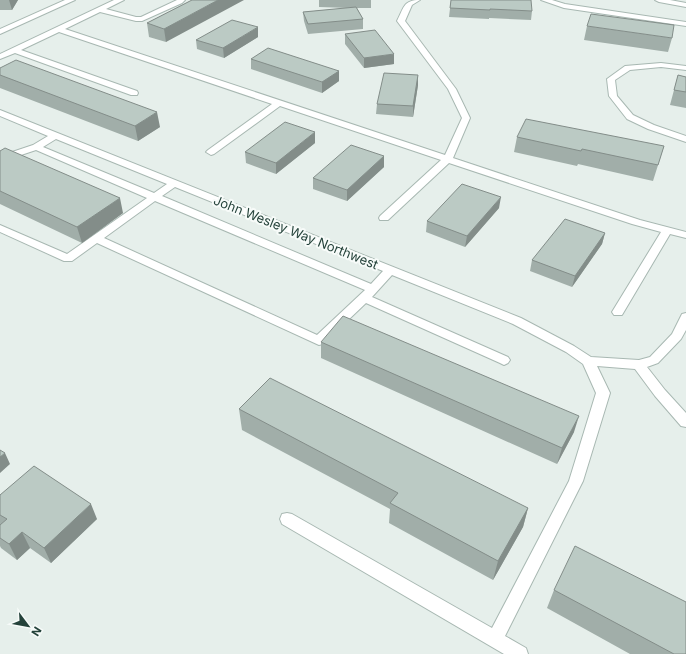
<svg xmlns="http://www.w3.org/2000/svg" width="686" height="654" font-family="Inter,sans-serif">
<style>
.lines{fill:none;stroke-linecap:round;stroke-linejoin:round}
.minor-casing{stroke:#a8b8b2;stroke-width:2}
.minor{fill:#fff;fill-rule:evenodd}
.wall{fill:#a1aea9}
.shaded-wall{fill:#838d89}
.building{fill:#bbcac4;stroke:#838d89}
.labels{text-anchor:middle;stroke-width:4;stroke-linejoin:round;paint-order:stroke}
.street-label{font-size:13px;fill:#24423a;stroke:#f7fbf9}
</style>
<rect width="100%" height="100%" fill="#e6efeb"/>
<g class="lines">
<g class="minor-casing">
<path id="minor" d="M65,0H75L0,34V29Z
M114,0H124L106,9L136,17H141L177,0H185L182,3L142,21H136L100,12L65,29L445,155L462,118L448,89L397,21C404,8 403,0 420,0L412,5L405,21L456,89L470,118L453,158L640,220L686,232V238L670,234L622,315H614L612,312L661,232L632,224L449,163L388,220H380L379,218L380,216L441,160L280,106L214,154L211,155L206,152L208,150L272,104L59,32L21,50L137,91L138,93L137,95H131L15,53L0,59V54Z
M541,0H552L565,4L686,22V26L564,8Z
M655,0H670L686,3V7L659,2Z
M661,63L686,66V70L661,67L630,70L615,80L617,96L633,115L654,125L686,136V142L648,129L627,119L609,96L607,79L625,66Z
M0,110L521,318L574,346L591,357L639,360L650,357L672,334L682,314L686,313V330L681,339L658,363L647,367L665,390L686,413V427L681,426L655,396L635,369L597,366L610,393L583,481L505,636L526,648L528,654H504L282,524L280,519L282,514L287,513L292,514L492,628L569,481L596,393L583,364L566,352L513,324L392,275L372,297L508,357L510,360L508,363L504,365L500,363L366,303L323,344L319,345L97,243L72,261H64L0,232V225L67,254L147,198L36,150L0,162V156L33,145L48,136L0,116ZM56,139L167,184L154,193L43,147ZM175,187L383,271L371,284L162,196ZM155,201L365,290L317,335L104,238Z"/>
</g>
<use href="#minor" class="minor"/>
</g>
<path class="wall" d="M0,0H18L12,10H0Z
M192,0L166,42L149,37L147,23Z
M319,0H371V8H357L363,19V29L308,34L304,21L303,12L349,8L319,7Z
M451,0L532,11L531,20L489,18V19L449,17Z
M587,26L672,38L668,52L584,40Z
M345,34L394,64L364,68L345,44Z
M258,37L224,58L197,49L196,40Z
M251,59L339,71V81L322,93L251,69Z
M0,68L160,127L138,141L0,88Z
M418,75V85L413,117L376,114L377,104Z
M678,75L686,77V108L670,105Z
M517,137L664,146L653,181L578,164L577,166L514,152Z
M315,143L276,174L246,163L245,152Z
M0,151L123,213L82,243L0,204Z
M384,156V167L347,201L313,189V178Z
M499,208L465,247L426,232L427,221Z
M605,233L602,244L572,287L530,271L532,260Z
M321,342L574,432L557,464L321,358Z
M239,409L528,508L523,527L493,580L389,523L390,509L242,430Z
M0,495L97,519L51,563L30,548L17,560L1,548L0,546V525H1L0,524Z
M554,590L686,654H630L547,608Z"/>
<path class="shaded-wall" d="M9,0H18L12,10Z
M218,0H244L166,42L164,29Z
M258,27V37L224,58L223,48Z
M394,54V64L364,68V58Z
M339,71V81L322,93V82Z
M418,75V85L413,117V106Z
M157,112L160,127L138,141L135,126Z
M315,132V143L276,174V163Z
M384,156V167L347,201V190Z
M501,197L499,208L465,247L467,236Z
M120,198L123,213L82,243L77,227Z
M605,233L602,244L572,287L575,276Z
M579,416L574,432L557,464L562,448Z
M5,453L10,464L0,473V457Z
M91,504L97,519L51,563L44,548Z
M528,508L523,527L493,580L498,561Z
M22,532L30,548L17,560L9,544Z"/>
<path class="building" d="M192,0H218L164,29L147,23Z
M451,0H531L532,11L490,9V10L450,8Z
M356,7L363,19L308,24L303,12Z
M591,14L674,25L672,38L587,26Z
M232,20L258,27L223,48L196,40Z
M375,30L394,54L364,58L345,34Z
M268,48L339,71L322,82L251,59Z
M16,60L157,112L135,126L0,75V68Z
M384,73L418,75L413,106L377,104Z
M678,75L686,77V92L674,90Z
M526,119L664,146L658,165L582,149L581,151L517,137Z
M285,122L315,132L276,163L245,152Z
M351,145L384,156L347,190L313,178Z
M5,148L120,198L77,227L0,191V151Z
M462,184L501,197L467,236L427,221Z
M565,219L605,233L575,276L532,260Z
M343,316L579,416L562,448L321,342Z
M270,378L528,508L498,561L390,503L398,493L239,409Z
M0,450L5,453L0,457Z
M34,466L91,504L44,548L22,532L9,544L0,538V525L7,519L0,515V495Z
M575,546L686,602V654H674L554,590Z"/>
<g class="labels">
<g class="street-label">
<text transform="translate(296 232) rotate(22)" y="5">John Wesley Way Northwest</text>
</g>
</g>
<g transform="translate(28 626) rotate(122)" stroke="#f7fbf9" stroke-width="3" paint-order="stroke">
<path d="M0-3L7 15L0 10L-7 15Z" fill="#24423a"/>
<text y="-6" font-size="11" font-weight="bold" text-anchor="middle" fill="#24423a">N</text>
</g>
</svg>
